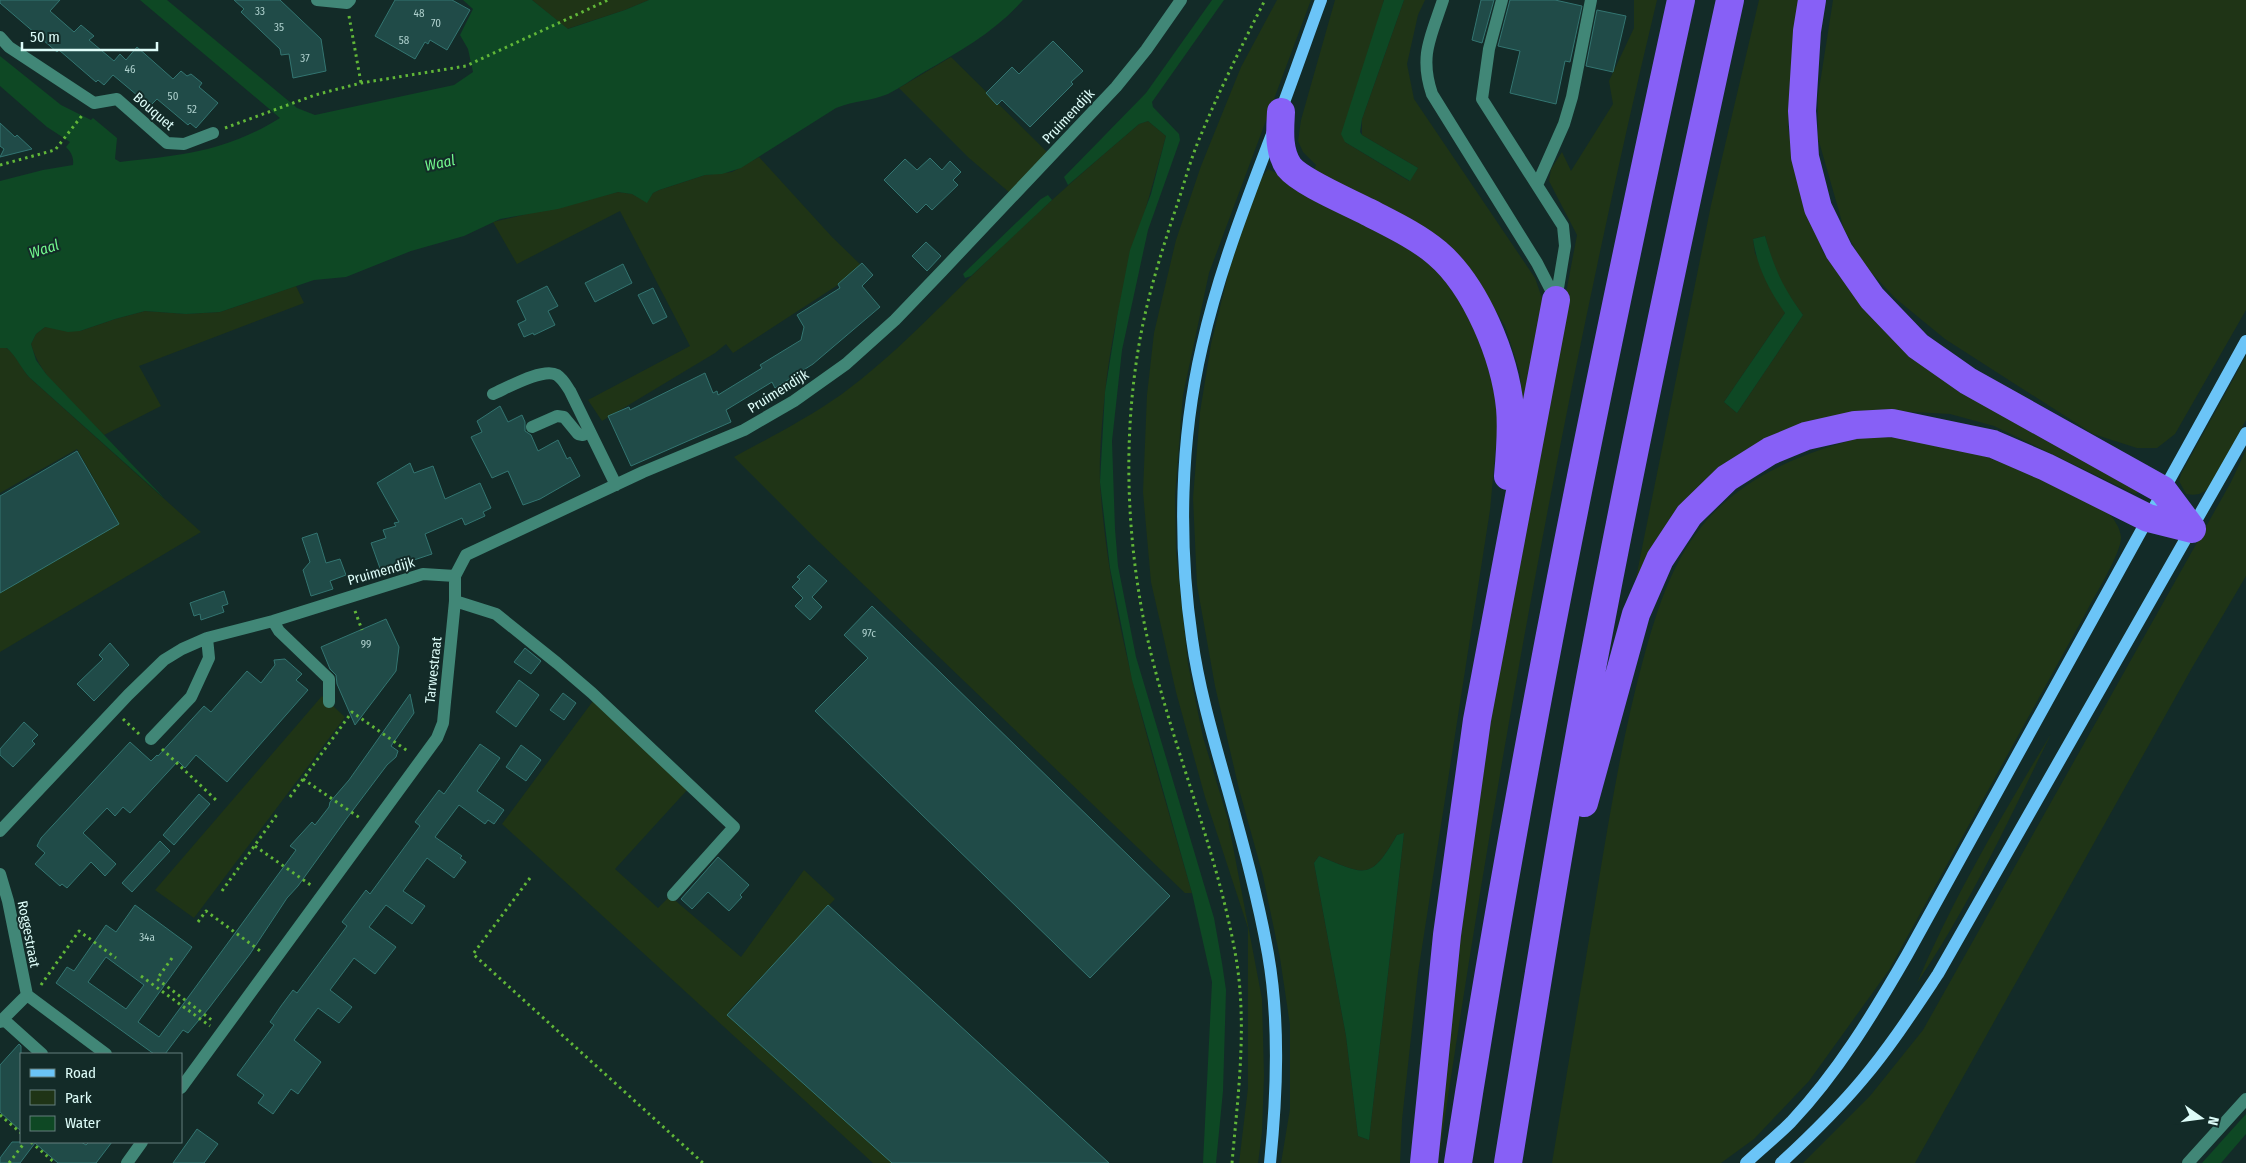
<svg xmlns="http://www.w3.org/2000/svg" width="2246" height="1163" font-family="'Fira Sans Condensed',sans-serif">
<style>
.green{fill:#1f3416;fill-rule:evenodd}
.water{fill:#0e4824}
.building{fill:#204b48;stroke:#337571;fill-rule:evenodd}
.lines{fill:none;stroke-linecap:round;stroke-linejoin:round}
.path{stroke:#61b738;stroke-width:3;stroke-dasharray:2.5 4;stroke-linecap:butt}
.minor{stroke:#418777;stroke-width:12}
.major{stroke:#6bc4f7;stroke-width:12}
.highway{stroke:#8760f6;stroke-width:28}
.labels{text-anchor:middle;stroke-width:4;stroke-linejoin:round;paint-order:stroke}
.number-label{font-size:11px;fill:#aed0cd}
.street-label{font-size:14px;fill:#defdf9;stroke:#132b28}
.water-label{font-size:15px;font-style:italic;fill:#72f78d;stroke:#132b28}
</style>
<rect width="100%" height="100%" fill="#132b28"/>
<path class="green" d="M532,0H649L625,10L567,29Z
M1277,0H1311L1209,273L1183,395L1175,496L1176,552L1188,664L1203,737L1228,820L1262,999L1264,1075L1262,1132L1258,1163H1239L1248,1088V928L1205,797L1176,692L1151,582L1143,492L1147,395L1154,333L1176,240L1201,166L1241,67Z
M1335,0H1384L1345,142L1409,181L1418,168L1362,135V119L1404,0H1425L1418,15L1407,64L1414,99L1535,278L1543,301L1523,423L1520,373L1505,326L1479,284L1312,175L1316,165L1303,152L1298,141L1301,120Z
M1634,0H1657C1565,384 1496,773 1438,1163H1431L1488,704L1577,235L1549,181L1551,169L1562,152L1571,171L1613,104L1609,81L1634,28Z
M1759,0H1800L1793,46L1788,127L1801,192L1823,252L1853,292L2139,492L2135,494L1994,426L1950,414L1874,410L1823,419L1772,439L1634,588L1711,205ZM1765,236L1773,264L1784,289L1803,315L1737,413L1724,402L1785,313L1755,253L1753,239Z
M1833,0H2246V310L2175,434L2157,448H2137L2093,434L1945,339L1895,298L1865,266L1844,229L1818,138V96Z
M951,57L1049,154L1010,193L969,158L899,88Z
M1148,121L1166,136C1144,220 1113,307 1105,394C1102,421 1099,455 1100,483C1109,623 1154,759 1192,893H1185L817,540L734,457C771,437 808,418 842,394C895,355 940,306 987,261C1036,213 1087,168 1139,124Z
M759,157L832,237L864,268L733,353L726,344L715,353L602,421L588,400L690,346L620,211L517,264L493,222L618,192L632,194L647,202L653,193L659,190L705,175L732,172Z
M1268,169L1355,210L1445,275L1475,321L1491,365L1498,424L1490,510L1418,973L1402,1120L1400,1163H1281L1290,1109V1025L1280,958L1263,876L1239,789L1215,686L1197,585L1193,498L1200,412L1211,344L1233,254L1259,181ZM1404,833L1369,1140L1358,1136L1346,1036L1314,863L1319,856C1364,874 1370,883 1397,835Z
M296,286L304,303L139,366L161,406L104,435C80,410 40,379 31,344L36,334L45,327L80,331L115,319L145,311L186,314L220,312Z
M4,347C15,351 21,368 29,377L201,532L0,652V589L118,521L77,449L0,493V348Z
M2246,356V420L2210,487C2202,494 2197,496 2186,494L2179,481L2181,474Z
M1864,437C1891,437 1918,438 1944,444C2002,458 2056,486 2109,513C2114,520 2120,527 2121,537C2122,551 2097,592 2089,607L1889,970L1809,1081L1754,1139L1721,1163H1552C1568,1066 1584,970 1600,873C1612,801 1624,730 1643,660C1655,617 1668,572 1695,535C1735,479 1800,453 1864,437Z
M2246,450V576L2193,666L1915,1163H1803L1870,1096L1923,1030L2231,482Z
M322,696L345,717L194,918L155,890Z
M593,701L688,789L615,869L658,908L670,896L741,957L804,870L835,899L729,1011L854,1129L1008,1163H873L502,824Z
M2051,734C2009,819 1970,905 1917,983C1954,896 2002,815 2051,734Z"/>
<path class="water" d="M140,0H167L297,108L315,115L454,85L473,72L468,49L460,35L473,9L463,0H532L568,29L625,10L649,0H1023C996,31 959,52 924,72C912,79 900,88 888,94C871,101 853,101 836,108L741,168L722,174L705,175L659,190L653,193L647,203L632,194L618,192L558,209L500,219L464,236L411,251L346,277L314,280L220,312L186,314L145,311L115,319L80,331L68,332L45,327L36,334L31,344L36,360L46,374L164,498L29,377C21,368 16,356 7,348H0V181L43,170L73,165C74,157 71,152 66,147L70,142L47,127L0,86V56L61,105L91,120L93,118L117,138L115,159L120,162C183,155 225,152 280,118Z
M1212,0H1224L1152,102L1153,107L1179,134L1180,140L1148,230L1122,350L1112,441L1115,529L1118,566L1136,657L1214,918L1222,963L1226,990L1223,1091L1216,1163H1203L1212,982L1192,893L1132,680L1110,568L1100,482L1105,392L1117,317L1130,250L1151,194L1166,136L1148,121L1139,124L1068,185L1064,177L1146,93Z
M1384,0H1404L1362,119L1360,132L1362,135L1418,168L1410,181L1345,142L1341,134Z
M1048,195L1052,200L971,276L965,278L963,274L1041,199Z
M1765,236C1775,270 1782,286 1803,315L1737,413L1724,402L1785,313C1769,290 1757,267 1753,239Z
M1404,833L1369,1140L1358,1136L1346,1036L1314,863L1319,856C1364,874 1370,883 1397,835Z
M2246,1114V1134L2221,1163H2202Z"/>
<path class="building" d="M0,0H60L50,11L74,32L81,25L94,36L89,40L114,61L120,54L126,60L137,47L173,79L181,71L187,76L191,74L202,83L199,87L218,103L196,128L190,123L188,125L157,99L152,104L146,99L144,101L113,75L104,85L98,80L96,82L59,50L57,52L0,3Z
M234,0H280L321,39L326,71L293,78L289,54L281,55L280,49L241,12L244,9Z
M395,0H452L470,10L447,50L430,40L428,44L425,42L415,59L375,36Z
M1481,0H1494L1482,43L1472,40Z
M1510,0H1555L1582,6L1570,62L1565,61L1556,104L1510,93L1520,51L1498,46Z
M1597,10L1626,16L1613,72L1586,66Z
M1053,41L1083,71L1071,82L1073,84L1030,127L1002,100L997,105L986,93L1012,67L1019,74Z
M0,123L15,137L17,135L32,149L0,157L4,149L0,146Z
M930,158L942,170L950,161L961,172L953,180L958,185L932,210L926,204L917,213L884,180L905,159L917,170Z
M926,242L941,256L927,271L912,256Z
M862,263L873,275L862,286L880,307L813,364L775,388L772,382L726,410L731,422L631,466L608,416L629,407L630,410L705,373L713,393L717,391L718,395L762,368L760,365L801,340L804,327L797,315L840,288L838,284Z
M623,264L632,283L595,302L585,283Z
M547,286L558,306L548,311L555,325L534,335L533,333L524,337L518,324L526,320L517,301Z
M653,288L667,317L653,324L638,295Z
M500,406L508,422L522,415L525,422V431L531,435L538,451L558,440L567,459L570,457L580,476L540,499L523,505L508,471L492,478L471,437L482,432L477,421Z
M77,451L119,524L0,593V496Z
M410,463L414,473L433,466L445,499L480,483L491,508L483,512L485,516L465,525L462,518L425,534L432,554L381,571L371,543L386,538L383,530L396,526L394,523L399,522L377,483Z
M317,533L326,563L340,559L346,575L330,581L333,589L311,596L303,570L310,562L302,538Z
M809,565L827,581L812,597L822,607L810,620L795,606L803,598L792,587L800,579L797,577Z
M224,591L228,604L222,606L224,612L201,620L200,614L194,616L190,603Z
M872,606L1170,896L1090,978L815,711L868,658L844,635Z
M386,619L399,647L396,671L355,725L337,684L336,675L330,669L321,647Z
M110,643L129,665L94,701L77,684L103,659L99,655Z
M525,648L541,661L531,674L514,662Z
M285,659L302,674L296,680L308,690L227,782L196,755L185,768L178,761L130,813L123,807L115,816L107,808L83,833L116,864L105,876L91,862L67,888L62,884L60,886L35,864L45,853L37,846L41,838L130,742L151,761L157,755L158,756L204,706L211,712L247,671L261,683L275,665L274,660Z
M519,680L539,695L516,727L496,712Z
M563,693L576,703L564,720L550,710Z
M410,694L414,713L391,746L398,751L396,757L387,765L347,818L298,886L287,898L250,954L209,1008L188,1033L183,1030L165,1054H154L56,983L67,967L74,971L106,925L116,932L135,905L192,947L138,1022L159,1037L296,850L290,846L312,822L315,825L329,807L330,802L349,780ZM106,957L144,985L126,1009L88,982Z
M24,722L38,735L32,741L35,744L13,767L0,755V749Z
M480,744L500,758L477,791L504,810L494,824L488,820L485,824L459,805L435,837L462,856L460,858L466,862L454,878L427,858L403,891L425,906L412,924L386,905L369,927L396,947L375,974L354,958L330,990L352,1007L339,1023L318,1008L294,1040L321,1062L298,1094L291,1089L273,1114L258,1103L264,1095L237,1075L274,1025L270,1022L281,1006L293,990L297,993L347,926L342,922L366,890L370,894L420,826L415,822L439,790L444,794Z
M521,745L541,760L526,781L506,767Z
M199,794L210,804L174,845L163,835Z
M160,841L170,851L132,892L122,883Z
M718,857L749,885L740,895L742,897L729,911L708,892L692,909L681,899Z
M828,905L957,1023L1109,1163H892L727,1015Z
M19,1044L21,1046V1131L0,1112V1065Z
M197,1129L218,1144L204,1163H173Z
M12,1142H81L86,1145L89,1142H112L96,1163H58L35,1143L20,1163H0V1158Z"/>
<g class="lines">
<path class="path" d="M349,16L361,83
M225,128L315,95L361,83L466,66L608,0
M0,165L55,150L84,113
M355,611L362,630
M123,719L139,734
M162,749L216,800
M303,779L360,818
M290,797L352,712L409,752
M255,846L312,886
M530,878L473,954L703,1163
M222,891L278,813
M198,922L206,911L263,953
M172,958L157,979L213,1021
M141,976L210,1026
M41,985L79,931L116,958
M0,1115L21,1133
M31,1142L55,1163
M9,1163L25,1142
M1232,1163C1238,1094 1248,1022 1235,952C1215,842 1168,737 1145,627C1126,532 1123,434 1140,339C1148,295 1161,253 1175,211C1183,188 1189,164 1198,142C1218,93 1241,47 1265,0"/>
<path class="minor" d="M317,0L347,3L350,0
M1443,0C1431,37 1419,55 1432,94L1537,263L1556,300
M1502,0L1489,49L1482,99L1563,226L1565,246L1556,300
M0,37L9,47L94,103L117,99L167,143L184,144L213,133
M1537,185L1564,124L1572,97L1591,0
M493,394C507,388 543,367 557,375C563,379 566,385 570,391L616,485
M532,427L557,416L564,417L578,434L583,435L590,432
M455,601L496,614L557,663L592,693L734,827L673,895
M273,621L279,631L329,679V702
M151,739L191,697L209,658L207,638
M0,831L128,695L164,660L182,649L207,638L273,621L423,574L455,576
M0,874L8,901L27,995L106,1054
M3,1019L42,1054
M0,1022L27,995
M181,1088L437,738L443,723L445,702L455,601V576L466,555L643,472L744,430L794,401L846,364L895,320L942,271L1116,87L1146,50L1181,0
M127,1163L142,1142
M2188,1163L2246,1099"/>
<path class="major" d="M1270,1163C1277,1094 1280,1022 1268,954C1258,898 1243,844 1228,790C1214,740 1199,690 1192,639C1178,543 1180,441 1202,346C1220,266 1251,190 1280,113C1294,76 1307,38 1321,0
M1746,1163C1761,1149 1777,1136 1791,1122C1838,1072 1873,1014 1907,955L2246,341
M1781,1163C1809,1137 1837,1110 1862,1080C1890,1047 1914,1010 1938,974L2246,433"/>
<path class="highway" d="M1812,0L1807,31L1802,111L1805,157L1818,208L1839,251L1872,298L1918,346L1968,381L2163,490L2192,529
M1281,112C1280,130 1278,151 1289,167C1301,182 1349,202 1368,212C1391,224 1417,236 1437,253C1476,286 1505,357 1510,408C1512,430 1510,454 1508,476
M1584,803L1636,614L1660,559L1689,515L1727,478L1770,451L1806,436L1855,425L1892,423L1993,444L2046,467L2148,518L2192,529
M1424,1163L1447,935L1477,720L1556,300
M1458,1163C1518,773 1597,386 1681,0
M1508,1163C1536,991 1563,818 1596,647C1637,430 1683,215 1730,0"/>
</g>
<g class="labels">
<g class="number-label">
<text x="260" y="15">33</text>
<text x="419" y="17">48</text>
<text x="436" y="27">70</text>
<text x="279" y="31">35</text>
<text x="404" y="44">58</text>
<text x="305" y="62">37</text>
<text x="130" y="73">46</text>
<text x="173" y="100">50</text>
<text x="192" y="113">52</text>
<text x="869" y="637">97c</text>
<text x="366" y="648">99</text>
<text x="147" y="941">34a</text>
</g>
<g class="street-label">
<text transform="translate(154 111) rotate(41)" y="5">Bouquet</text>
<text transform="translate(1068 116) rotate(-47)" y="5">Pruimendijk</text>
<text transform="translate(778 391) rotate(-32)" y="5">Pruimendijk</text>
<text transform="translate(381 571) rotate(-16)" y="5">Pruimendijk</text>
<text transform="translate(433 670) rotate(-84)" y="5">Tarwestraat</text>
<text transform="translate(29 934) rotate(79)" y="5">Roggestraat</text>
</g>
<g class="water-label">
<text transform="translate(440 163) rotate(-12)" y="5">Waal</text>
<text transform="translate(44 249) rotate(-18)" y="5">Waal</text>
</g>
</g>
<rect x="20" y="1053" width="162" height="90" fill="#132b28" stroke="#647f7c"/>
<rect x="30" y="1069" width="25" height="8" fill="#6bc4f7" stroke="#647f7c"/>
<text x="65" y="1078" font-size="15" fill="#defdf9">Road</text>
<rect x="30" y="1090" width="25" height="15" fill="#1f3416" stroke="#647f7c"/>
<text x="65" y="1103" font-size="15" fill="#defdf9">Park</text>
<rect x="30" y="1116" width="25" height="15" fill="#0e4824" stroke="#647f7c"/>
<text x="65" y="1128" font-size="15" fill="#defdf9">Water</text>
<g transform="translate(2201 1118) rotate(104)" stroke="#132b28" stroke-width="4" paint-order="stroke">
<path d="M0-4L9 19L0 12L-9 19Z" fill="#defdf9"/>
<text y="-8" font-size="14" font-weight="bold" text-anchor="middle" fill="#defdf9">N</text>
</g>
<path d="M22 42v8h135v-8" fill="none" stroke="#defdf9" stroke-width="2.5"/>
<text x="30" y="42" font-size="15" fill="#defdf9" stroke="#132b28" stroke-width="4" paint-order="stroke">50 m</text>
</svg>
